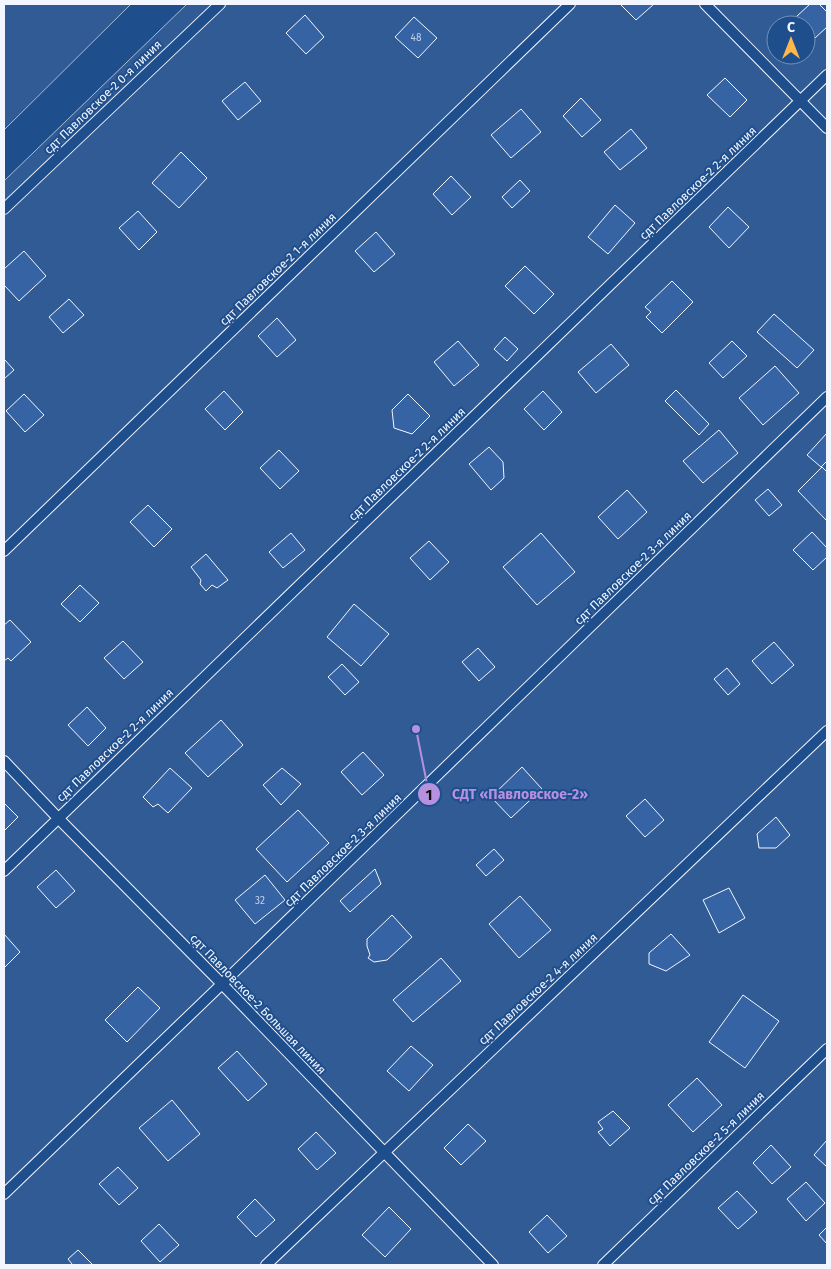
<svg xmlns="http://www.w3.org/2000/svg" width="831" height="1269" font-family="'Fira Sans',sans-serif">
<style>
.built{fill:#305b95;stroke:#a8bbd7;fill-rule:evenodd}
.building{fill:#3563a3;stroke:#f2f6ff}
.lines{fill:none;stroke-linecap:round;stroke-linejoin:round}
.service-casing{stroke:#f2f6ff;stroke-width:12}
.service{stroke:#1f4e8c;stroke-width:10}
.labels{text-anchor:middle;stroke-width:4;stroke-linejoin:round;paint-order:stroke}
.number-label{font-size:10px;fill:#c3d1e8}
.street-label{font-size:12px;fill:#f2f6ff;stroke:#1f4e8c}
.leader{fill:none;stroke:#b691df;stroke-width:2}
.callout-dot{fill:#b691df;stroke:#1f4e8c;stroke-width:2}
.mark-label{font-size:15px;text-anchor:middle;font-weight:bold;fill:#111}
.callout-label{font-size:14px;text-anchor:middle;font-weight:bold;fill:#b691df;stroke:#1f4e8c;stroke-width:4;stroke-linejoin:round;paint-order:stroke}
</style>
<rect width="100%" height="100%" fill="#1f4e8c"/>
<path class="built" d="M4,4H131L4,130Z
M187,4H827V1265H4V181ZM776,25H806V55H776Z"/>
<path class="building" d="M620,4H654L636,20Z
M810,4H819L827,12V27L815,38L806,27V25H804L796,17Z
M305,15L324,37L306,54L286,33Z
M414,17L437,38L418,58L395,37Z
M725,78L747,100L730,117L707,95Z
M245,82L261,101L238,120L222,101Z
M581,98L601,120L582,137L563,116Z
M521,109L541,132L511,158L491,135Z
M631,129L647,148L620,170L604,152Z
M181,152L207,178L179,208L152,183Z
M451,176L471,197L452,215L433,194Z
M520,180L530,191L512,208L502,197Z
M615,205L635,223L608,254L588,237Z
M728,207L749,227L729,248L709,227Z
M138,211L157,232L139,250L119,228Z
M376,232L395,254L374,272L355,251Z
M24,251L46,276L19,301L4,285V269Z
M525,266L554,294L534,314L505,286Z
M672,281L693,302L662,333L646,317L651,312L645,307Z
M69,299L84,315L63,333L49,317Z
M774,314L814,350L797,368L757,332Z
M277,318L296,340L277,357L258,336Z
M505,337L518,349L507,361L494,349Z
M458,341L479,365L454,386L434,362Z
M732,341L747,356L723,378L709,363Z
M611,344L629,365L596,393L578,372Z
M4,359L14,370L4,379Z
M775,366L799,393L763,425L739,398Z
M676,390L709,424L699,435L665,401Z
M224,391L243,412L225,430L205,409Z
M543,391L562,412L544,430L524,409Z
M24,394L44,415L25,432L6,411Z
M408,394L430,416L412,434L394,428L392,410Z
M719,430L738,453L703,483L683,461Z
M827,433V461L821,467L807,455Z
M489,447L503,462L504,478L491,490L469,464Z
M279,450L299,471L280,489L260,468Z
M822,467L827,472V521L798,491Z
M768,489L782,505L769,516L755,500Z
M627,490L647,512L618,539L598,517Z
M148,505L172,529L154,547L130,522Z
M812,532L827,548V557L813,570L793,550Z
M291,533L305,550L283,568L269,552Z
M541,533L575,572L537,605L503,567Z
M429,541L449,562L430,580L410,558Z
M206,554L228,580L217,588L212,585L206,591L200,584L201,580L191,567Z
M80,585L99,603L80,622L61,604Z
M354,604L389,634L361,666L327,637Z
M10,620L31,642L11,661L8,658L4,661V625Z
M123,641L143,662L124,679L104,658Z
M774,642L794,665L772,684L752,661Z
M478,648L495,667L479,681L462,662Z
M342,664L359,682L345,695L328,677Z
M727,668L740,684L728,695L714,679Z
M87,707L106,728L88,746L68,725Z
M221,720L243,745L208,777L185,753Z
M363,752L384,775L362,795L341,772Z
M522,767L542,789L511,818L491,797Z
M170,768L192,788L168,813L158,804L153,807L143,797Z
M282,768L301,784L281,805L263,785Z
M645,799L664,820L645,837L626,816Z
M4,803L18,817L4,831Z
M298,810L329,843L287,882L256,849Z
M776,817L790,835L776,848H759L757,834Z
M494,849L504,860L486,876L476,865Z
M375,869L381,884L350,912L340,901Z
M56,870L75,891L56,908L37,887Z
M265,875L285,900L255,924L235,900Z
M729,888L745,918L719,933L703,900Z
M520,896L551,930L519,958L489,924Z
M392,915L412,937L387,960L374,962L368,958L370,955L367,946V939Z
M4,934L20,952L4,968Z
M671,934L690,955L666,971L649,964V953Z
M441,958L461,981L413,1022L393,1000Z
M138,987L160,1008L127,1042L105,1020Z
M743,995L779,1021L745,1068L709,1042Z
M411,1046L433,1065L409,1091L387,1071Z
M237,1051L267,1084L248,1101L218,1068Z
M697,1078L722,1105L693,1132L668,1105Z
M172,1100L200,1134L168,1161L139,1128Z
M613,1111L630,1128L610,1146L598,1132L603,1129L598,1122Z
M468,1124L486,1141L461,1165L444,1148Z
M316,1132L336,1153L317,1170L298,1149Z
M827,1140V1167L814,1155Z
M771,1145L791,1167L772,1184L753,1163Z
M118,1167L138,1188L119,1205L99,1184Z
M806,1182L825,1203L806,1221L787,1199Z
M737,1191L757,1212L738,1229L718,1208Z
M255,1199L275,1220L256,1237L237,1217Z
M389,1207L411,1229L385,1257L362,1235Z
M547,1215L567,1236L548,1253L529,1232Z
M159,1224L179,1245L160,1262L141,1241Z
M827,1227V1244L819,1235Z
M78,1250L93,1265H71L72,1264L68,1259Z"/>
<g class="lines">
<g class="service-casing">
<path id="service" d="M705,4L827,128
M4,209L220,4
M4,551L570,4
M4,761L58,818L222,984L493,1265
M4,871L827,75
M4,1194L222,984L827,397
M266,1265L827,731
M603,1265L827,1049"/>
</g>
<use href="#service" class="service"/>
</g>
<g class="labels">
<g class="number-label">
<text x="416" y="41">48</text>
<text x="260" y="904">32</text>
</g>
<g class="street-label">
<text transform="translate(103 97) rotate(-44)" y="4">сдт Павловское-2 0-я линия</text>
<text transform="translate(698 183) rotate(-44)" y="4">сдт Павловское-2 2-я линия</text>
<text transform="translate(278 269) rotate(-44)" y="4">сдт Павловское-2 1-я линия</text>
<text transform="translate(407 464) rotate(-44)" y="4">сдт Павловское-2 2-я линия</text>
<text transform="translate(633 568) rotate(-44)" y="4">сдт Павловское-2 3-я линия</text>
<text transform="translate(115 745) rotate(-44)" y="4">сдт Павловское-2 2-я линия</text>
<text transform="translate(343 850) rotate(-44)" y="4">сдт Павловское-2 3-я линия</text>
<text transform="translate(538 989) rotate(-43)" y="4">сдт Павловское-2 4-я линия</text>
<text transform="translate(258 1004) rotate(46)" y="4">сдт Павловское-2 Большая линия</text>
<text transform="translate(706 1148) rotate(-44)" y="4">сдт Павловское-2 5-я линия</text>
</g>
</g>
<path class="leader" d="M416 729L429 794"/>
<g class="callout-dot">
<circle cx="416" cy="729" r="5"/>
<circle cx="429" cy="794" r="12"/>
</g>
<g class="mark-label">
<text x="429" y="800">1</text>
</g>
<g class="callout-label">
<text x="520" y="799">СДТ «Павловское-2»</text>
</g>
<rect width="831" height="1269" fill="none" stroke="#f2f6ff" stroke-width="10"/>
<g transform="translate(791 40)"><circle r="24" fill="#1f4e8c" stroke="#7391ba"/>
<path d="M0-4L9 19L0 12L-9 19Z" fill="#ffb74d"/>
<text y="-8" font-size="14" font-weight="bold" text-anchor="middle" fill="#f2f6ff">С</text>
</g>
</svg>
